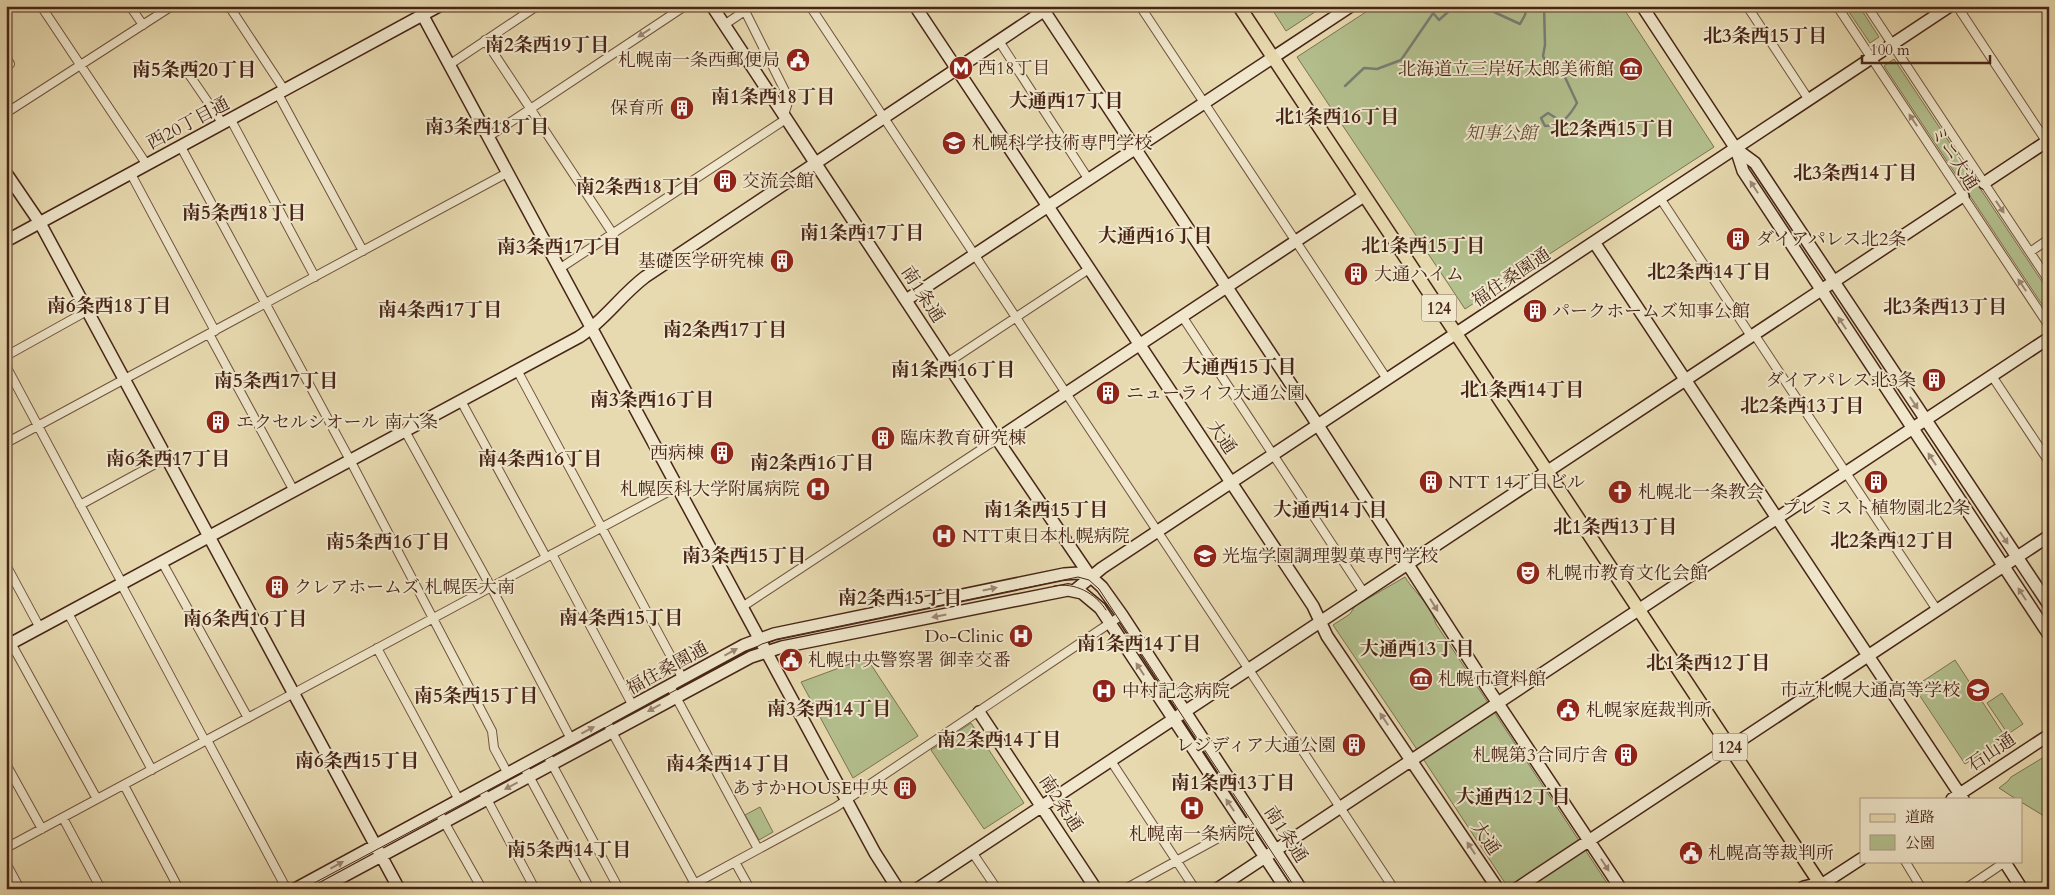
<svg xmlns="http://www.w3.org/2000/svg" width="2055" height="895" font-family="Cardo,'Noto Serif JP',serif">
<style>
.green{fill:#b3c08e;stroke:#7e7252}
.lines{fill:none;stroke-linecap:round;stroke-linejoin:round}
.stream{stroke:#797e75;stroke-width:2.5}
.street-casing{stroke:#70523d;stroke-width:10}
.secondary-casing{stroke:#482517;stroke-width:14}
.primary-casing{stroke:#482517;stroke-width:15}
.highway-casing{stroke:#482517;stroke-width:18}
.street{stroke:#f0e7cc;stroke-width:8}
.secondary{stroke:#f0e7cc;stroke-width:11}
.primary{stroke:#e8dab0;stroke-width:12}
.highway{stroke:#e8dab0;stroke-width:15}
.tram{stroke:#482517;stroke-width:1}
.oneway{fill:#9c8672}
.labels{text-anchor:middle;stroke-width:4;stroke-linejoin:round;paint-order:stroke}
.shield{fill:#f0e7cc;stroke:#7a5f4d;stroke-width:1}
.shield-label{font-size:16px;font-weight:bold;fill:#482517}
.poi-label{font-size:18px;fill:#482517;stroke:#f0e7cc;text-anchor:start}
.street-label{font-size:18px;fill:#482517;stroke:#f0e7cc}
.park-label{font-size:18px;font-style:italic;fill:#634c35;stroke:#f0e7cc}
.neighbourhood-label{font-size:19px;font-weight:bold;fill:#482517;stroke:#f0e7cc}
</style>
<rect width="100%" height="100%" fill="#e8dab0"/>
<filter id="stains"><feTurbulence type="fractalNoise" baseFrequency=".004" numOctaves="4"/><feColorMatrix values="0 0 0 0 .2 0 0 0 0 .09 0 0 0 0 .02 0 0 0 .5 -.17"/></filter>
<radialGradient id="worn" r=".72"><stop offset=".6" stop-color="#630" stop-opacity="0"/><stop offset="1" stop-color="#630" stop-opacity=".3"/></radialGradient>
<path class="green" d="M1270,6H1324L1286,31Z
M1375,6H1622L1714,147L1465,309L1297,57Z
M1845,6H1859L1879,37L1870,43Z
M1894,59L2049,292V315L1884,66Z
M1405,577C1417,596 1428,600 1436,624L1611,889H1509L1410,739L1333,625L1350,614L1355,606Z
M1955,660L2006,738L1965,764L1914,687Z
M858,661L870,663L918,736L853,778L801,682Z
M2002,693L2023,724L2008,734L1987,703Z
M971,723L1024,803L984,829L931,750Z
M2049,754V819L2021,802V799H2016L1999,788L2008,781L2011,777Z
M760,807L773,832L759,840L745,815Z"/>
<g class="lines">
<path class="stream" d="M1492,6L1494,12L1520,24L1525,15L1527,6
M1544,6L1545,45L1543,56L1549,68L1556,75H1564L1577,103C1569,117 1561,126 1545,126L1541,118L1548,113L1556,118L1557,124
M1434,14L1439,20L1449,11L1446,6
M1345,86L1364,68L1377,69L1401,60L1438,6"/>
<g class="street-casing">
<path id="street" d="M41,6L147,165
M130,6L143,25
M229,6L285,91
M417,6L423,16
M810,6L1394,889
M1140,6L1387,379
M1747,6L1809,100
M1837,6L2049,326
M1867,6L2049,281
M1957,6L2048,144
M745,11L789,99L784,115
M724,25L752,6
M485,40L613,234
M999,41L1089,180
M6,57L10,64
M449,65L537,6
M188,73L223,124
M278,94L363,251
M6,113L172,6
M231,120L315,277
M488,137L685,6
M181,147L350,460L492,731L494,748L508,774
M131,174L215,331
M1660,198L1751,336
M2030,252L2049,239
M559,269L786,119
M1182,316L1364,593
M209,334L294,491
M1754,334L1937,610
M6,356L87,311
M947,363L1089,269
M6,366L122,583
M517,370L683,679
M1992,376L2049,462
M461,401L546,557
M405,431L491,587L571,739
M6,443L507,173
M80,505L166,458
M552,554L633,706
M162,562L248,718
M6,565L40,628
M121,584L205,741
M742,607L997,439
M68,613L152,770
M11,643L97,799
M377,648L459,800
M670,686L758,849
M606,721L695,884
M207,740L285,886L288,889
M546,753L619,889
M1111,761L1195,889
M6,764L42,829
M523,765L590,889
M124,785L179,889
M481,788L535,889
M438,811L482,889
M63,818L101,889
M6,848L677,487
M972,852L997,889
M1905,861L1922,889
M735,862L750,889
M6,863L20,889
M685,889L836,807L1122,615
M1125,889L1255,818
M1965,889L2005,862"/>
</g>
<g class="secondary-casing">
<path id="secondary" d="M712,6L997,439L1090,576L1102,587L1122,615L1301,889
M915,6L1313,606L1327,636L1498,889
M1041,6L1310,413L1489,690L1621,889
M1642,6L1736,149L1743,171L2049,635
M423,16L875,853L898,889
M1736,149L1755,163L2049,605
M6,173L40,223L399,889
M1984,183L2049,140
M6,241L439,6
M1594,242L1963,799
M906,300L1351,6
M997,439L1364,196
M1074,591L1102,568L1950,6
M6,646L579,337C604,321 621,295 645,277L1051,6
M979,712L1096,889
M1952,799L2049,735
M2004,861L2022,889
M1821,885L1861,859
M295,889L744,645L774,634L1064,574L1079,573L1090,576
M320,889L751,657L782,647L1068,590L1082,593L1100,608L1286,889
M917,889L1963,196
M1217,889L2049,338
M1516,889L2049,536"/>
</g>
<g class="primary-casing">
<path id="primary" d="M1239,6L1821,885"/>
</g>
<g class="highway-casing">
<path id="highway" d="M1804,889L1821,885"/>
</g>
<use href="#street" class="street"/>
<use href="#secondary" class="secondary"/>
<use href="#primary" class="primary"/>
<use href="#highway" class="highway"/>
<path class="tram" d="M1054,586C1075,582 1095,593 1106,610
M303,889L762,644L777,639L1078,577L1089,580L1099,589L1296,889"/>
</g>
<defs><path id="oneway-solid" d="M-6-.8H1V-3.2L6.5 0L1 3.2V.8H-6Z" transform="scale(1.25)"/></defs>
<g class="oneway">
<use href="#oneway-solid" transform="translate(644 33) rotate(146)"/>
<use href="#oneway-solid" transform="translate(1913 120) rotate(-124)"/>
<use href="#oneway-solid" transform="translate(1754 187) rotate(-123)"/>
<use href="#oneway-solid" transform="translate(2000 207) rotate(56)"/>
<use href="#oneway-solid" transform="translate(2022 285) rotate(-124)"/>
<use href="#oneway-solid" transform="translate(1842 323) rotate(-124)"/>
<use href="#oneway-solid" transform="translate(1914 403) rotate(57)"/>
<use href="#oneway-solid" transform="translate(1932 459) rotate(-123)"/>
<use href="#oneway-solid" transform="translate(2004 538) rotate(56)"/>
<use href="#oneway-solid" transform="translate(990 589) rotate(-12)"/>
<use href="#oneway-solid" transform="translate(2022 594) rotate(-123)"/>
<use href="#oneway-solid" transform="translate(1434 605) rotate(58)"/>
<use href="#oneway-solid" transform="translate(939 616) rotate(169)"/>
<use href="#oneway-solid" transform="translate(731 652) rotate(-29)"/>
<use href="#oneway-solid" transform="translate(1140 669) rotate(-123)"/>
<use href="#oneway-solid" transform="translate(654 708) rotate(151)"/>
<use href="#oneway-solid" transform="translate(1384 719) rotate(-124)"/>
<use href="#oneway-solid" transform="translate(588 730) rotate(-28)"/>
<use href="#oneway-solid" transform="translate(511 786) rotate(152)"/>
<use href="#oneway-solid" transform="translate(1230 805) rotate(-124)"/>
<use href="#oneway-solid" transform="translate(1471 848) rotate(-124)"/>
<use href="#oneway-solid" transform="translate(337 865) rotate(-29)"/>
<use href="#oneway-solid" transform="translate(1605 865) rotate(57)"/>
</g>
<defs>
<g id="civic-disc" transform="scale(1.25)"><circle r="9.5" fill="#8f2418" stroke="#f0e7cc"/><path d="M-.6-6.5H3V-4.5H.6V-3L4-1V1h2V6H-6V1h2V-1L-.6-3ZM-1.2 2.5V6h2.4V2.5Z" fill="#fff"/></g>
<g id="metro-disc" transform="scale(1.25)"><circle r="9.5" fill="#8f2418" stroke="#f0e7cc"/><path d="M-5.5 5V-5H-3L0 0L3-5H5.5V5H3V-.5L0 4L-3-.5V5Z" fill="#fff"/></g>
<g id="museum-disc" transform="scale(1.25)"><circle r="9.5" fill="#8f2418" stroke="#f0e7cc"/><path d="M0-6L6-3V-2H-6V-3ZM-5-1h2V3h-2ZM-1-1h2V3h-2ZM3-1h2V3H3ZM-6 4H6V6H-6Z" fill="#fff"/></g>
<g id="building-disc" transform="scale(1.25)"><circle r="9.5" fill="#8f2418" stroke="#f0e7cc"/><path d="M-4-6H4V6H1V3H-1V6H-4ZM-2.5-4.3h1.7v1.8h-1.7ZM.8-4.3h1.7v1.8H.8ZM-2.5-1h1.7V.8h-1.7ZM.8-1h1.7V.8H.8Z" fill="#fff"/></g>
<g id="university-disc" transform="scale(1.25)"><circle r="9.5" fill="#8f2418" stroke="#f0e7cc"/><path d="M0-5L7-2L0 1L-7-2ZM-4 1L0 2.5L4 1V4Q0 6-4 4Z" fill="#fff"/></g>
<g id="hospital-disc" transform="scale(1.25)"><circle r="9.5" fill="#8f2418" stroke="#f0e7cc"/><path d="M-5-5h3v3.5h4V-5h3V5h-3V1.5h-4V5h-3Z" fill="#fff"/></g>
<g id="church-disc" transform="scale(1.25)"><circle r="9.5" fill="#8f2418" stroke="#f0e7cc"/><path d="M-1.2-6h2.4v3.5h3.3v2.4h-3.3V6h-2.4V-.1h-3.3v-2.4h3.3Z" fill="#fff"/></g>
<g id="theatre-disc" transform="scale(1.25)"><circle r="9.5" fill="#8f2418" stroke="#f0e7cc"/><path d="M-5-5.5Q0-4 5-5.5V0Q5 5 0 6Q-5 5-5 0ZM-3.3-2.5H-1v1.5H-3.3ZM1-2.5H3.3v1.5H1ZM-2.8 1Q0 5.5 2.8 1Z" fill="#fff"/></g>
<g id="school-disc" transform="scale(1.25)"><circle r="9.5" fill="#8f2418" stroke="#f0e7cc"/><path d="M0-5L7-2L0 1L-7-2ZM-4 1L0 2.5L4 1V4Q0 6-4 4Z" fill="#fff"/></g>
</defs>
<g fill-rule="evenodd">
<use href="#civic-disc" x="798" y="60"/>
<use href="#metro-disc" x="961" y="68"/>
<use href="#museum-disc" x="1631" y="69"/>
<use href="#building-disc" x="682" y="108"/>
<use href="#university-disc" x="954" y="143"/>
<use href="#building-disc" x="725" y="181"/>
<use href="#building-disc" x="1738" y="239"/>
<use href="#building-disc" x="782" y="261"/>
<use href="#building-disc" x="1356" y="274"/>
<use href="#building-disc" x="1535" y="311"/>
<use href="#building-disc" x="1934" y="380"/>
<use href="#building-disc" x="1108" y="393"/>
<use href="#building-disc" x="218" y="422"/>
<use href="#building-disc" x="883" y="438"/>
<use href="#building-disc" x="722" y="453"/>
<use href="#building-disc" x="1431" y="482"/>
<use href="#building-disc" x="1876" y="482"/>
<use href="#hospital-disc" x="818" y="489"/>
<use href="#church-disc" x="1620" y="492"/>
<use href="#hospital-disc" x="944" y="536"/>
<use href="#university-disc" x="1205" y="556"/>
<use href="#theatre-disc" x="1528" y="573"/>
<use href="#building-disc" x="277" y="587"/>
<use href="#hospital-disc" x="1021" y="636"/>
<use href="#civic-disc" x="791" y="660"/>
<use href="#museum-disc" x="1421" y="679"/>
<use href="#school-disc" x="1978" y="690"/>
<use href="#hospital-disc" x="1104" y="691"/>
<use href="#civic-disc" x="1568" y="710"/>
<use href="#building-disc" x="1354" y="745"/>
<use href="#building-disc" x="1626" y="755"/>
<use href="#building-disc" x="905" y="788"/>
<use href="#hospital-disc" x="1192" y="808"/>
<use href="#civic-disc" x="1691" y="853"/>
</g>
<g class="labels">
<g class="shield">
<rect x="1421.5" y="294.5" width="35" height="27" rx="4"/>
<rect x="1712.5" y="733.5" width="35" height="27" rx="4"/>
</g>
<g class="shield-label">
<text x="1439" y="314">124</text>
<text x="1730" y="753">124</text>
</g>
<g class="poi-label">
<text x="780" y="66" text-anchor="end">札幌南一条西郵便局</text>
<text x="978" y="74">西18丁目</text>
<text x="1614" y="75" text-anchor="end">北海道立三岸好太郎美術館</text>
<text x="664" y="114" text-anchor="end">保育所</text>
<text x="972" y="149">札幌科学技術専門学校</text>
<text x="742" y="187">交流会館</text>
<text x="1756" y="245">ダイアパレス北2条</text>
<text x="764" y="267" text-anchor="end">基礎医学研究棟</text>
<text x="1374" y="280">大通ハイム</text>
<text x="1552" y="317">パークホームズ知事公館</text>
<text x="1916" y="386" text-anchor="end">ダイアパレス北3条</text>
<text x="1126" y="399">ニューライフ大通公園</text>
<text x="236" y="428">エクセルシオール 南六条</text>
<text x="900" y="444">臨床教育研究棟</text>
<text x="704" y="459" text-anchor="end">西病棟</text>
<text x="1448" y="488">NTT 14丁目ビル</text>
<text x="800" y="495" text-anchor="end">札幌医科大学附属病院</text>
<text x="1638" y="498">札幌北一条教会</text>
<text x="1876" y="514" text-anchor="middle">プレミスト植物園北2条</text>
<text x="962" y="542">NTT東日本札幌病院</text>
<text x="1222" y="562">光塩学園調理製菓専門学校</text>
<text x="1546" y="579">札幌市教育文化会館</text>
<text x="294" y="593">クレアホームズ 札幌医大南</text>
<text x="1004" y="642" text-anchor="end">Do-Clinic</text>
<text x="808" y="666">札幌中央警察署 御幸交番</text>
<text x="1438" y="685">札幌市資料館</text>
<text x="1960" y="696" text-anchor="end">市立札幌大通高等学校</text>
<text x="1122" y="697">中村記念病院</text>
<text x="1586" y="716">札幌家庭裁判所</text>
<text x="1336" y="751" text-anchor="end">レジディア大通公園</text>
<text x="1608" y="761" text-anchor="end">札幌第3合同庁舎</text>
<text x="888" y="794" text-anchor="end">あすかHOUSE中央</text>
<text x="1192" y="840" text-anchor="middle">札幌南一条病院</text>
<text x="1708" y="859">札幌高等裁判所</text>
</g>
<g class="street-label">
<text transform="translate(188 123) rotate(-28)" y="6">西20丁目通</text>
<text transform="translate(1955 158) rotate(57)" y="6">ミニ大通</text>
<text transform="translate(1511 277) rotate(-34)" y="6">福住桑園通</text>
<text transform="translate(923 294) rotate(57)" y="6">南1条通</text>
<text transform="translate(1222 437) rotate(56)" y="6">大通</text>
<text transform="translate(667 668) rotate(-29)" y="6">福住桑園通</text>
<text transform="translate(1991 752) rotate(-34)" y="6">石山通</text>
<text transform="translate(1061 803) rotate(57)" y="6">南2条通</text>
<text transform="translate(1286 834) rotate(57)" y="6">南1条通</text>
<text transform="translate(1486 838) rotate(56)" y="6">大通</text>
</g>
<g class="park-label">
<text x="1501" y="139">知事公館</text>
</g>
<g class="neighbourhood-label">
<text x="1765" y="42">北3条西15丁目</text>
<text x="547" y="51">南2条西19丁目</text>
<text x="194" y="76">南5条西20丁目</text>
<text x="773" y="103">南1条西18丁目</text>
<text x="1066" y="107">大通西17丁目</text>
<text x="1337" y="123">北1条西16丁目</text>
<text x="487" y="133">南3条西18丁目</text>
<text x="1612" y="135">北2条西15丁目</text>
<text x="1855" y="179">北3条西14丁目</text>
<text x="638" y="193">南2条西18丁目</text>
<text x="244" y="219">南5条西18丁目</text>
<text x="862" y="239">南1条西17丁目</text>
<text x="1155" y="242">大通西16丁目</text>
<text x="1423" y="252">北1条西15丁目</text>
<text x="559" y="253">南3条西17丁目</text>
<text x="1709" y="278">北2条西14丁目</text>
<text x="109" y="312">南6条西18丁目</text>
<text x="1945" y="313">北3条西13丁目</text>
<text x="440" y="316">南4条西17丁目</text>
<text x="725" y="336">南2条西17丁目</text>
<text x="1239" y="373">大通西15丁目</text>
<text x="953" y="376">南1条西16丁目</text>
<text x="276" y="387">南5条西17丁目</text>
<text x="1522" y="396">北1条西14丁目</text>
<text x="652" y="406">南3条西16丁目</text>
<text x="1802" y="412">北2条西13丁目</text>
<text x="168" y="465">南6条西17丁目</text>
<text x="540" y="465">南4条西16丁目</text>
<text x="812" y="469">南2条西16丁目</text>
<text x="1046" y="516">南1条西15丁目</text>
<text x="1330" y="516">大通西14丁目</text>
<text x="1615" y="533">北1条西13丁目</text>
<text x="1892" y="547">北2条西12丁目</text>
<text x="388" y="548">南5条西16丁目</text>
<text x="744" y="562">南3条西15丁目</text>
<text x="900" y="604">南2条西15丁目</text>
<text x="621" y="624">南4条西15丁目</text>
<text x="245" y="625">南6条西16丁目</text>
<text x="1139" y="650">南1条西14丁目</text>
<text x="1417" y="655">大通西13丁目</text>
<text x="1708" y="669">北1条西12丁目</text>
<text x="476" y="702">南5条西15丁目</text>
<text x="829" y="715">南3条西14丁目</text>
<text x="999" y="746">南2条西14丁目</text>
<text x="357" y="767">南6条西15丁目</text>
<text x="728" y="770">南4条西14丁目</text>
<text x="1233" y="789">南1条西13丁目</text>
<text x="1513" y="803">大通西12丁目</text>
<text x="569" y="856">南5条西14丁目</text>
</g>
</g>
<rect width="2055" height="895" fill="none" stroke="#e8dab0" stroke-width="25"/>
<rect x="8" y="8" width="2040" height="880" fill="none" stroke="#482517" stroke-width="2.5"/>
<rect x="12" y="12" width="2030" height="870" fill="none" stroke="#482517"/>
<rect x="1860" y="798" width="162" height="65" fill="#f0e7cc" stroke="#ad9984"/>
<rect x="1870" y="814" width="25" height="8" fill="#e8dab0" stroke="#ad9984"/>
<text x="1905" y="822" font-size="15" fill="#482517">道路</text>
<rect x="1870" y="835" width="25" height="15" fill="#b3c08e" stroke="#ad9984"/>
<text x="1905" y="848" font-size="15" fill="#482517">公園</text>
<path d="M1862 55v8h128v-8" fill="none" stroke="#482517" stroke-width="2.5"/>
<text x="1870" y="55" font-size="15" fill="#482517" stroke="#f0e7cc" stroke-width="4" paint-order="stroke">100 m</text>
<rect width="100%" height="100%" filter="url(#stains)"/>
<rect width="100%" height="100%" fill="url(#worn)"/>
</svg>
